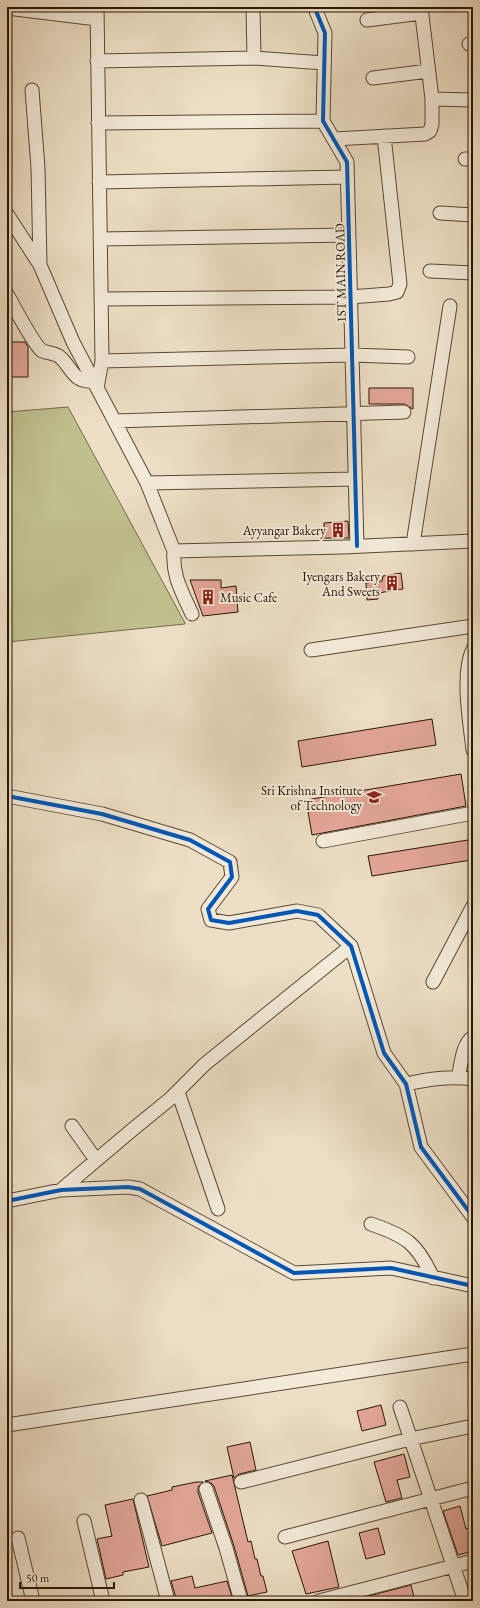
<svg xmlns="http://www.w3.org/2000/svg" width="480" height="1608" font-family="'EB Garamond',serif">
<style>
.green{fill:#c0c08f;stroke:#746a48}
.building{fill:#e4a79a;stroke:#291502}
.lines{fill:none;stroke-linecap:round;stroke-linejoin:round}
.minor-casing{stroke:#5a4833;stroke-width:15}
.minor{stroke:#f3ead9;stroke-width:13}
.cycleway-casing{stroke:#f3ead9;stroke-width:6}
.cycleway{stroke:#0057b8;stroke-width:4}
.labels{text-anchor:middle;stroke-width:4;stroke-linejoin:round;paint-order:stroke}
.street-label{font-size:13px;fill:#291502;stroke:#f3ead9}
.poi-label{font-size:13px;fill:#291502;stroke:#f3ead9;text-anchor:end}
</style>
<rect width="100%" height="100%" fill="#eddfc5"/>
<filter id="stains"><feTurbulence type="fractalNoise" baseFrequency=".005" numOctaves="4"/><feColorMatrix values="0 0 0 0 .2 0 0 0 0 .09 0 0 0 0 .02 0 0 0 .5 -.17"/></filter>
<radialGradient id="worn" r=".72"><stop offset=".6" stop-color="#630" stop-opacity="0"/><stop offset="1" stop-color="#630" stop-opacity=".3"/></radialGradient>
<path class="green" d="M68,407L185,623V624L7,642V412Z"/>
<path class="building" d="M7,342H25L28,347V377H7Z
M369,388H413V409L404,404H369Z
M348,521L349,538H324V523Z
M401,573L403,589L378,593V599L367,600L366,583L382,581L383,576Z
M190,580H221V588L236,586L238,612L203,616Z
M432,719L436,745L302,767L298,741Z
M461,774L466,806L312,835L306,800Z
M468,840L471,860L372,876L368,856Z
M381,1405L386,1425L362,1431L357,1411Z
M250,1442L256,1470L239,1474L234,1478L227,1447Z
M404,1454L410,1477L397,1480L402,1498L386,1502L374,1462Z
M232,1475L248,1542L251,1541L255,1559H257L261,1576H263L267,1592L248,1596L234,1546L214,1486L211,1483L205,1481Z
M196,1482H203L198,1487V1492L212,1533L162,1546L147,1496L172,1490V1487Z
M133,1499L149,1567L123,1572V1575L106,1579L97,1539L112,1536L105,1505Z
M460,1506L466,1529L473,1527V1551L458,1555L443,1511Z
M378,1528L385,1554L366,1559L359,1533Z
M328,1541L339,1587L306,1594L292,1551Z
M192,1576L195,1588L227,1581L232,1597L215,1601H177L171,1581Z
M411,1585L415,1601H361V1598Z"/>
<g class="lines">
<g class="minor-casing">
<path id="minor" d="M97,7L102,361L97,388
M253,7L254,58
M316,7V11L325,33L323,121L347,162L357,546
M421,7L432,99
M7,8L97,19
M367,20L421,13
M469,44L473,43
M97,61L254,58L324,63
M373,78L428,71
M32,90L38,168L40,265
M98,123L323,121
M334,139L425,134L430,131L432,124V99L473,100
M465,159H473
M99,182L347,177
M440,213L473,215
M7,214L40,265L73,342L147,483L174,551C172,576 182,592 192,614
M100,239L349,235
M430,271L473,273
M7,294C13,305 33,343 41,350C47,354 55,352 61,358C73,370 74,383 94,381
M101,299L350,297L389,294L397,292L400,284L384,136
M102,361L352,355L408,357
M115,421L404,412
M147,483L355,479
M413,544L450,306
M174,551L343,547L473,541
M473,649C461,674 470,722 473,750
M311,650L473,626
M7,796L102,814L190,840L230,862L232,877L208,909L211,920L229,923L297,911L318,915L351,946L384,1053L406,1084L421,1147L473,1217
M323,841L473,813
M433,982L473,906
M458,1078C461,1066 462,1044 473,1037
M406,1084C429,1079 449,1076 473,1079
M178,1092L218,1209
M72,1126L96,1160
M61,1190L132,1130L170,1099L205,1064L351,946
M7,1201L61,1190L128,1187L140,1189L294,1273L391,1268L473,1286
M371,1224C406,1236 417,1243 433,1278
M400,1407L465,1601
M7,1425L473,1354
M241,1482L410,1439L473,1426
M206,1489L226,1548L241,1601
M141,1500L168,1601
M84,1521L103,1601
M285,1537L473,1488
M18,1538L33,1601
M319,1601L473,1561"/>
</g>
<use href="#minor" class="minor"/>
<g class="cycleway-casing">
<path id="cycleway" d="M316,7V11L325,33L323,121L347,162L357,546
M7,796L102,814L190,840L230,862L232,877L208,909L211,920L229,923L297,911L318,915L351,946L384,1053L406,1084L421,1147L473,1217
M7,1201L61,1190L128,1187L140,1189L294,1273L391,1268L473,1286"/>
</g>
<use href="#cycleway" class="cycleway"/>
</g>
<defs>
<g id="building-bare" transform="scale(1.2)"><path d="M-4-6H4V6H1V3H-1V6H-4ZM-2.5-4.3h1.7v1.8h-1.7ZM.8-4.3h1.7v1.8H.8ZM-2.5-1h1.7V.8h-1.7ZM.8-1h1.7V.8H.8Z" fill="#8f2418" stroke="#f3ead9" stroke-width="2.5" paint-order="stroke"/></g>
<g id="university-bare" transform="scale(1.2)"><path d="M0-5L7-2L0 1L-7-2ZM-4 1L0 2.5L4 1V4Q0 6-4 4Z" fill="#8f2418" stroke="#f3ead9" stroke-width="2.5" paint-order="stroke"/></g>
</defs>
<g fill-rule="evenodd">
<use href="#building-bare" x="338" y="530"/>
<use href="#building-bare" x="392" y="583"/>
<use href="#building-bare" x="208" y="597"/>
<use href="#university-bare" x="374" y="797"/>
</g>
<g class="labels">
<g class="street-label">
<text transform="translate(340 273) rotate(-91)" y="5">1ST MAIN ROAD</text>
</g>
<g class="poi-label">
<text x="326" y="535">Ayyangar Bakery</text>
<text x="380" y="581">Iyengars Bakery<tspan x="380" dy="15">And Sweets</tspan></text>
<text x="220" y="602" text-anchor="start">Music Cafe</text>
<text x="362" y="795">Sri Krishna Institute<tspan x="362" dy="15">of Technology</tspan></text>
</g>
</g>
<rect width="480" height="1608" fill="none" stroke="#eddfc5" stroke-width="24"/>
<rect x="8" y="8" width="464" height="1592" fill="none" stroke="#291502" stroke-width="2"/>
<rect x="12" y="12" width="456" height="1584" fill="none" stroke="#291502"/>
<path d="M20 1582v6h94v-6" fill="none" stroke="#291502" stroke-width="2"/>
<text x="26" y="1582" font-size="12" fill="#291502" stroke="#f3ead9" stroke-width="3" paint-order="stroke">50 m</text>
<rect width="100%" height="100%" filter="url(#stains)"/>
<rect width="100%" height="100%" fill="url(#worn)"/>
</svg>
